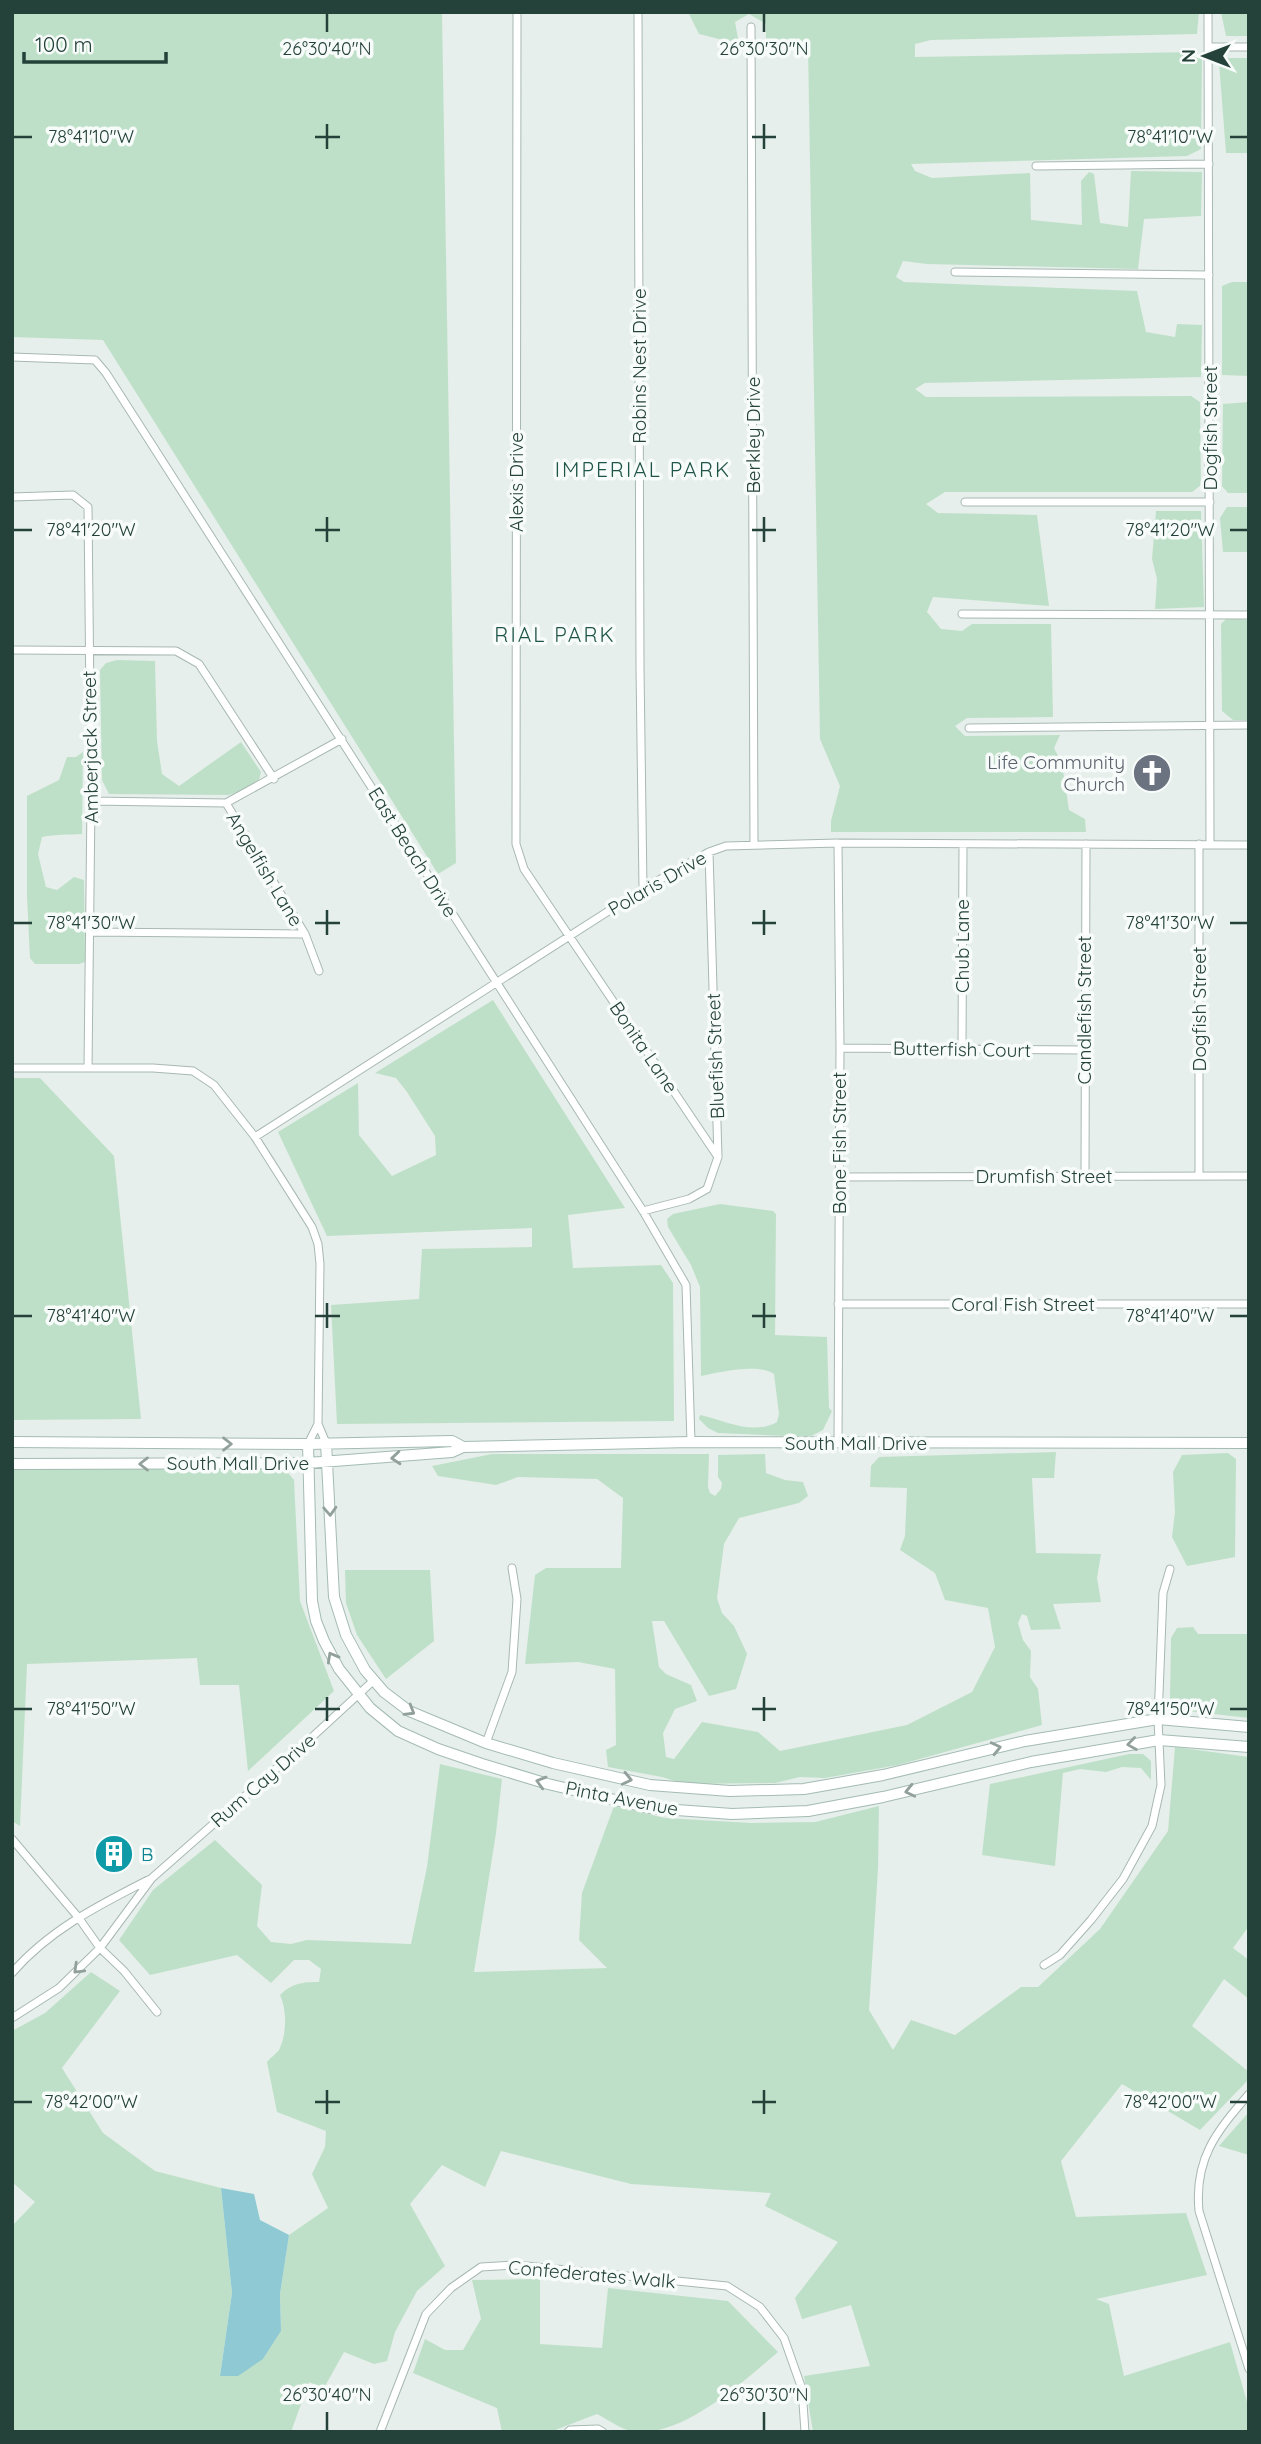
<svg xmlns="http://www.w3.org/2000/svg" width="1261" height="2444" font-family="Quicksand,sans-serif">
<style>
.green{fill:#bfe0c8}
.water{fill:#8ec9d4}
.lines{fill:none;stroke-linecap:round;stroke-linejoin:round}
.street-casing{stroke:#a8b8b2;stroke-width:9}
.secondary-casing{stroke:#a4bbb3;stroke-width:12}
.street{stroke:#fff;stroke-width:7}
.secondary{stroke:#fff;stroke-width:10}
.oneway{stroke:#92a09c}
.ticks{fill:none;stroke:#24423a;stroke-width:2.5}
.labels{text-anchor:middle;stroke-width:7;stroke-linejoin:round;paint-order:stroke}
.street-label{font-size:19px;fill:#24423a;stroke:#f7fbf9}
.worship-label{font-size:19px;fill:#5b616d;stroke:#f7fbf9;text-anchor:end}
.culture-label{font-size:19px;fill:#0d838f;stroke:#f7fbf9;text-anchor:start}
.neighbourhood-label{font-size:21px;letter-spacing:2px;fill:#1f5548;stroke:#f7fbf9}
.ticks-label{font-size:18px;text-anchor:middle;fill:#24423a;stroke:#f7fbf9;stroke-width:7;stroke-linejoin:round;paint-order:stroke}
</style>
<rect width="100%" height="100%" fill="#e6efeb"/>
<path class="green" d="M12,12H442L456,863L438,874L103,340L12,337Z
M688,12H1199L1197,34L931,40L915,44V57L1192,52L1202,59L1201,149L1187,156L911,164L915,171L932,178L1030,173L1031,220L1082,225L1081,181L1089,172L1094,174L1100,223L1128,227L1131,171L1202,172L1201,216L1144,219L1138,269L927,264L903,261L896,277L904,282L1137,291L1146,332L1175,337L1177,324L1202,325L1201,377L925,383L915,389L926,397L1191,396L1200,402L1201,485L1192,492H945L926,504L938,513L1037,515L1049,606L933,597L927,612L941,629L962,631L972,624H1051L1053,717L967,718L955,726L965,736L1060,735L1054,748L1062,764L1069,810L1085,819L1086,832H831V821L840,786L820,739L808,47L766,43V24L749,14L735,22L739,44L699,34Z
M1221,12H1249V36H1226Z
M1225,58H1249V153H1226L1219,62Z
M1232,282H1249V376L1222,375V286Z
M1249,402V493H1228L1222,486L1223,404Z
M1227,507H1249V552H1223L1220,518Z
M1156,511H1201L1204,607L1155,609L1157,579L1152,559Z
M1227,618L1249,620V720H1233L1222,711L1221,624Z
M117,660L155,661L157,741L162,774L179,786L241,742L261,772L258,784L229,795L109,794L102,780L100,670L106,663Z
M83,752L82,834C68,835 57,834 42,837L38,854L46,887L57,890L74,877L84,880L85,962L79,964H35L30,958L27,896V796L59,780L67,757H76Z
M493,1000L625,1208L568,1215L573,1268L661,1265L673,1283L674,1421L337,1424L331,1305L419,1299L422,1249L532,1247V1228L327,1236L278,1132L358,1083L359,1135L392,1176L436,1155L435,1136L407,1092L396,1078L375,1073Z
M12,1078H40L114,1156L141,1419L12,1420Z
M720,1204L773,1211L776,1214L775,1335L827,1337L829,1408L832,1411L823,1430L809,1437L718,1433L708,1428L699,1419L700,1415C724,1420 753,1436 777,1422L779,1414L774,1374C758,1363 720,1372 701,1376L700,1287L691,1265L668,1227L667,1219L673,1214Z
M1056,1452L1054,1478H1032L1036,1553L1101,1554L1097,1578L1101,1602L1053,1604L1061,1629L1031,1630L1027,1616L1022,1614L1018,1623L1023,1640L1031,1651L1030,1677L1038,1689L1042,1725L898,1765L825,1778L800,1777L775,1783L685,1784L662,1777L608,1767L606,1750L616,1745L615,1669L578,1662L525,1664L535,1575L546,1568H621L623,1498L597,1479L518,1477L496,1485L438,1476L432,1466L492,1454H709L708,1487L710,1493L715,1496L721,1489L722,1483L718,1477V1455L765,1454L766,1473L785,1480L803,1482L808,1496L799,1503L739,1518L724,1544L717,1598L722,1613L734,1626L747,1654L736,1689L709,1696L664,1621H652L659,1667L666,1674L691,1685L697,1701L675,1709L663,1733L666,1757L674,1759L702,1722L758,1732L780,1751L907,1725L972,1692L995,1647L988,1608L945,1600L935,1573L900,1550L905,1536L907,1488L870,1487L871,1466L879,1457Z
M1228,1453L1236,1459L1235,1557L1187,1566L1172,1537L1175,1512L1173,1472L1182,1455Z
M284,1468L294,1480L300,1601L334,1691L248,1771L239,1685H200L197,1658L27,1664L20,1826L12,1821V1469Z
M345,1570H430L434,1641L386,1679L357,1635L346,1603Z
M1193,1627L1198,1634H1249V1718L1178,1710L1170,1700L1171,1638L1177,1628Z
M1175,1747L1249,1757V1926L1233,1948L1249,1960V1999L1224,1979L1192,2026L1249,2072V2079L1200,2130L1122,2084L1061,2161L1076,2217L1186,2213L1207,2275L1096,2299L1109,2304L1124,2376L1230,2342L1249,2409V2432H813L804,2376L870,2366L851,2305L802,2319L795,2298L838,2242L765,2206L771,2193L631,2184L501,2151L485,2187L442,2165L410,2204L445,2266L417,2291L395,2332L387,2361L374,2364L344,2352L324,2388L309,2382L291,2432H12V2226L35,2202L12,2182V2031L45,2013L91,1972L120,1991L62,2068L103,2133L155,2171L221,2188L232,2293L220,2376L263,2359L281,2331L280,2294L289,2235L328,2208L312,2174L325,2147L326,2131L277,2112L267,2062C270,2058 276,2054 279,2050C287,2034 287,2010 280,1995C292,1983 303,1982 319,1982L321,1969L309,1960H294L271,1983L237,1955L150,1975L119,1940L153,1890L215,1840L262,1885L257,1926L271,1942L291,1944L307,1940L411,1944L427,1867L440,1764L502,1779L496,1833L474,1972L607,1968L579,1940L582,1893L614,1806L665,1818L751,1823L815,1822L879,1806L878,1869L869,2010L893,2050L911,2020L955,2035L1021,1987H1038L1100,1929L1168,1831Z
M1129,1754H1143L1151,1761V1780L1141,1768L1122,1767L1106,1772L1080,1769L1063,1773L1055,1866L982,1855L990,1784Z
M1249,2112V2155L1219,2146Z
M540,2279V2344L602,2348L608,2288L728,2301L778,2352C744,2381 684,2436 636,2432C623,2431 609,2420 597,2414L550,2432H502L497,2408L413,2373L425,2339L445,2350H463L481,2319L472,2280Z"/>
<path class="water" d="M221,2188L254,2194L260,2220L289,2235L280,2294L281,2331L263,2359L238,2376H220L232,2293Z"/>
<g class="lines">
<g class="street-casing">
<path id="street" d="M517,12L516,844L524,869L718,1157
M638,12L640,667L643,889
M1208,12L1210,844
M751,27L754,844
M1208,47H1249
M1036,166L1209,164
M955,272L1209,275
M12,357L95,360L106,373L643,1211L686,1285L691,1442
M12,497L73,495L88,507L91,801L88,1068
M965,502H1210
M962,614L1249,615
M12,650L176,651L199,664L274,779
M969,728L1249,725
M91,801L226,803L342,739
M226,803L305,934L319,971
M1199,844V1175
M90,932L305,934
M840,1048L1084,1050
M962,1048L963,844
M12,1068H153L193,1071L214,1085L255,1137L312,1227L318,1244L320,1264L318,1424L326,1443
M255,1137L643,889L709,852L726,846L838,843L1249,845
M1085,1176L1086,844
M839,1177L1249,1176
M643,1211L689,1199L707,1189L718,1157L709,852
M838,1304H1249
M838,1443L840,1048L838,843
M308,1444L318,1424
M486,1743L512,1672L517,1599L512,1568
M12,1839L78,1917L100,1948L124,1971L157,2012
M1044,1965L1060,1955L1091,1920L1123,1879L1152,1826L1161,1785L1158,1719L1163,1593L1170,1569
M12,1973C49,1930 99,1905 148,1880
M12,2018L59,1988L100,1948L152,1878L310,1739L373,1681
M1249,2094C1216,2132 1194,2159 1199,2211L1249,2369
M380,2432L426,2314L451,2288L481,2267L516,2265L727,2286L760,2307L784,2338L802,2389L805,2432
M568,2432L570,2430L598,2429L603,2432"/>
</g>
<g class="secondary-casing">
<path id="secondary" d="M12,1442L308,1444L452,1441L463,1447L691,1442L1249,1443
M326,1443L334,1597L346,1635L365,1670L384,1692L409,1711L486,1743L553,1763L650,1785L730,1791L804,1789L883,1775L1025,1741L1158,1719L1249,1727
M308,1444L312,1601L316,1621L324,1641L339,1669L370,1708L398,1731L438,1749L482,1764L548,1784L649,1808L732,1814L808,1811L883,1797L1031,1762L1159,1740L1249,1747
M12,1464L308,1463L452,1452L463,1447"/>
</g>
<use href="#street" class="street"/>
<use href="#secondary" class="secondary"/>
</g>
<defs><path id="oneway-chevron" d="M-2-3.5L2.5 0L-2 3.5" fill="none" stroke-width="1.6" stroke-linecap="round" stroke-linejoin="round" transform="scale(1.75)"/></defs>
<g class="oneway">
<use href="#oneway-chevron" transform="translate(227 1444)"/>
<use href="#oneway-chevron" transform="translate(396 1458) rotate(175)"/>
<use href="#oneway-chevron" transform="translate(144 1464) rotate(180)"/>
<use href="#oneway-chevron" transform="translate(330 1511) rotate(87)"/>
<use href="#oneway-chevron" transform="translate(332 1657) rotate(-119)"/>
<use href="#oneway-chevron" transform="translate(410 1711) rotate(31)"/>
<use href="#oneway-chevron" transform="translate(1132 1744) rotate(172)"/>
<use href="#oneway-chevron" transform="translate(996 1748) rotate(-13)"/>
<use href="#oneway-chevron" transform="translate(627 1779) rotate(13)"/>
<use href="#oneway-chevron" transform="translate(541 1782) rotate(-164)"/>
<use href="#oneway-chevron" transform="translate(910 1791) rotate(167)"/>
<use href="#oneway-chevron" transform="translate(78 1969) rotate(136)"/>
</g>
<path class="ticks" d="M327,14V32M764,14V32M327,124V149M764,124V149M14,137H32M315,137H340M752,137H776M1230,137H1247M327,517V542M764,517V542M14,530H32M315,530H340M752,530H776M1230,530H1247M327,910V935M764,910V935M14,923H32M315,923H340M752,923H776M1230,923H1247M327,1303V1328M764,1303V1328M14,1316H32M315,1316H340M752,1316H776M1230,1316H1247M327,1697V1721M764,1697V1721M14,1709H32M315,1709H340M752,1709H776M1230,1709H1247M327,2090V2114M764,2090V2114M14,2102H32M315,2102H340M752,2102H776M1230,2102H1247M327,2412V2430M764,2412V2430"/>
<defs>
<g id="church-disc" transform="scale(2.0125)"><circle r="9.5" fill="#6b7280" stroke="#f7fbf9"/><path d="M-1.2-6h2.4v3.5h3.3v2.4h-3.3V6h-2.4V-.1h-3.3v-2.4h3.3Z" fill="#fff"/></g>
<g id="building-disc" transform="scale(2.0125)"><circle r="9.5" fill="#0f9aa8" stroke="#f7fbf9"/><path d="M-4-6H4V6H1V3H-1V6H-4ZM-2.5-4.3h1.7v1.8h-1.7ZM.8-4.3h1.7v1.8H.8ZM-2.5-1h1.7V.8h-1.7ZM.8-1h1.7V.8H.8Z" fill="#fff"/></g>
</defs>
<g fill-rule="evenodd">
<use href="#church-disc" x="1152" y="773"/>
<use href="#building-disc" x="114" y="1854"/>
</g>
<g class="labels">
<g class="street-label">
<text transform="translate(639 366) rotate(-90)" y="7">Robins Nest Drive</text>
<text transform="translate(1210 428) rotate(-90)" y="7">Dogfish Street</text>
<text transform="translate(753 435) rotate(-90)" y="7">Berkley Drive</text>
<text transform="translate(516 482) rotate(-90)" y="7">Alexis Drive</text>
<text transform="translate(90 747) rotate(-91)" y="7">Amberjack Street</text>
<text transform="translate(413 852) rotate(58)" y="7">East Beach Drive</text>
<text transform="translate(265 869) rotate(59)" y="7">Angelfish Lane</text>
<text transform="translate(657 883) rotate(-30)" y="7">Polaris Drive</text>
<text transform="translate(962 946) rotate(-90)" y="7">Chub Lane</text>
<text transform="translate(1199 1009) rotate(-90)" y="7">Dogfish Street</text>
<text transform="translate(1084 1010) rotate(-90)" y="7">Candlefish Street</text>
<text transform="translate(644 1047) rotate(56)" y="7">Bonita Lane</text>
<text transform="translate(962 1049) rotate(1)" y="7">Butterfish Court</text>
<text transform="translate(715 1056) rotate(-92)" y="7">Bluefish Street</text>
<text transform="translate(839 1143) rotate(-90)" y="7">Bone Fish Street</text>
<text x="1044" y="1183">Drumfish Street</text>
<text x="1023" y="1311">Coral Fish Street</text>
<text x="856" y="1450">South Mall Drive</text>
<text x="238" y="1470">South Mall Drive</text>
<text transform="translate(263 1780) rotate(-41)" y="7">Rum Cay Drive</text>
<text transform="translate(622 1798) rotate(11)" y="7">Pinta Avenue</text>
<text transform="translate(592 2274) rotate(5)" y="7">Confederates Walk</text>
</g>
<g class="worship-label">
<text x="1125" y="769">Life Community<tspan x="1125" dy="22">Church</tspan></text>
</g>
<g class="culture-label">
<text x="141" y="1861">B</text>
</g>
<g class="neighbourhood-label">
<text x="643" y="477">IMPERIAL PARK</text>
<text x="555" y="642">RIAL PARK</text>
</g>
</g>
<g class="ticks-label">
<text x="327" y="55">26°30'40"N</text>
<text x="764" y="55">26°30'30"N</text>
<text x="1170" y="143">78°41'10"W</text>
<text x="91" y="143">78°41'10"W</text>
<text x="1170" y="536">78°41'20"W</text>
<text x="91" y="536">78°41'20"W</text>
<text x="1170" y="929">78°41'30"W</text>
<text x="91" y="929">78°41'30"W</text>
<text x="1170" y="1322">78°41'40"W</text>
<text x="91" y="1322">78°41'40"W</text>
<text x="91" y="1715">78°41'50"W</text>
<text x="1170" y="1715">78°41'50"W</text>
<text x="1170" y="2108">78°42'00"W</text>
<text x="91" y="2108">78°42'00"W</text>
<text x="327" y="2401">26°30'40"N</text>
<text x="764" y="2401">26°30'30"N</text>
</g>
<rect width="1261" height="2444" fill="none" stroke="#24423a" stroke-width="28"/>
<g transform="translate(1205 56) rotate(270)" stroke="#f7fbf9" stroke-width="5" paint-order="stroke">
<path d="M0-5L12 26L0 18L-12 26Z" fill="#24423a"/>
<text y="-10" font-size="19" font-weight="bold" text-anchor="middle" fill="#24423a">N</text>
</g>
<path d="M24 52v10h142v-10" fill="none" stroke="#24423a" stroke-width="3.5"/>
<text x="35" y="52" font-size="21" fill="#24423a" stroke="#f7fbf9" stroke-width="5" paint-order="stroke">100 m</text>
</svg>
